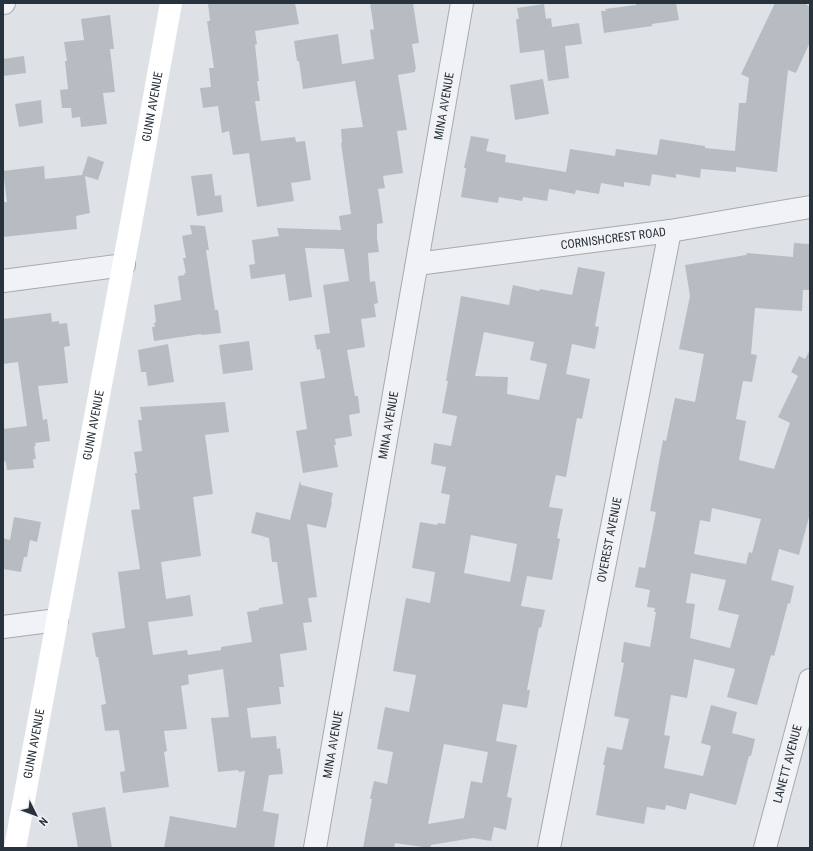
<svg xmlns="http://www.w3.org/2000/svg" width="813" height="851" font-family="'Roboto Condensed',sans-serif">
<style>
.building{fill:#b6bcc2;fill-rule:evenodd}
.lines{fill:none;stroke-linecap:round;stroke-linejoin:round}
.street-casing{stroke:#a4aab0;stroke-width:24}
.street{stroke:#f0f2f5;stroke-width:22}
.secondary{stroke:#fff;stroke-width:22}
.labels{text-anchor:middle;stroke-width:3;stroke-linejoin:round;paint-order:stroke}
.street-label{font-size:12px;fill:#28323c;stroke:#edf1f4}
</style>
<rect width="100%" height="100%" fill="#dee2e6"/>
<path class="building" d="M208,3H295L299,24L255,31L257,44L255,45L259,81H257L260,101H255L261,141L295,137L296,142L305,141L311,180L291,183L294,201L257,207L249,153L233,155L229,131L222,133L218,106L203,108L200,88L211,87L209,68H214L207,21H210Z
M370,3H413L419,43L412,44L416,69H415V72L398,75L407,130L397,131L403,173L383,176L385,188L378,189L383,223L377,224V238L379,252L368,253L370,282L375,281L378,303L374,304L376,317L361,319L365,347L347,350L355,396H358L360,413L349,415L352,436L335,439L336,445H334L338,467L303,473L296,431L307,429L300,382L325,378L320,349L317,350L314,335L330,333L323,285L349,281L344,249L305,248L312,297L289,301L285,274L251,279L249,265L255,264L252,240L279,236L277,228L341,230L339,216L351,214L341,143H342L341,129L363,127L355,81L303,89L299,61H297L294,41L338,34L342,64L374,59L370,30L374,29Z
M636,3H676L679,20L652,24V26L604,33L601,11H606L605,9L636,5Z
M775,3H804L810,7V42L796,73L788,70L777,172L736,167V172L701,169L700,178L676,174V178L652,174L650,186L624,182V187L601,183L599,194L576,190L575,194L549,189L547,201L523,197L522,201L499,197L498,203L461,197L466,168H464L471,136L489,139L486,151L506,155L505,162L566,172L570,149L615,156L616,149L657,155L660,139L705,146V148L735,151L739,103H746L749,78L741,74Z
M544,4L546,19L551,18L552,27L579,23L582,44L565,46L569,78L548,81L544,50L520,53L516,19H519L517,8Z
M110,15L114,49H110L115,92L103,93L107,124L81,127L80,117L72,118L71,108H62L60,90L68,89L65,61H67L64,42L84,40L81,19Z
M24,56L26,73L3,76V59Z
M543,79L549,114L515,120L510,85Z
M41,100L43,123L19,127L15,104Z
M88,156L104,162L98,180L85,176L90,213L76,216L77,229L3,237V202H7L3,171L44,166L45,179L82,175Z
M212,174L215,196L221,195L223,212L197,216L191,176Z
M190,225L205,226L209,250H206L215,310H218L221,333L201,335V334L154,341L152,327H155L154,323L156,322L154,305L181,300L178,276L185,275L184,273H186L183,258H186L182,236L192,234Z
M794,243L810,244V290H803L802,311L755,308L751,354L757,355L752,382L743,381L736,419L746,421L739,460L774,469L790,423L778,417L798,376L791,372L799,356L805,359L810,350V513L799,555L779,549L771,580L794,586L790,604L788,603L774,656L771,655L757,705L727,697L735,669L694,659L687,698L671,695L664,735L670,736L664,768L703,776L711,746L701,743L711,705L737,712L732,733L755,739L751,756H749L736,805L690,793L686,810L666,805L665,810L647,807L644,824L596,815L605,765H603L607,747L622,750L629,719L614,716L624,663L621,662L624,642L650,647L656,612H654L655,608L647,607L650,590L635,587L639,567L645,568L656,512L650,511L663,440L666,441L675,398L695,402L704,354L679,349L690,296L685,265L746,255L747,253L793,257ZM712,508L761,519L752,553L749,552L746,564L694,554L700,520L710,522ZM691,573L726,580L718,610L739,615L730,648L690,638L695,604L686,603Z
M578,267L605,272L595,326L599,327L595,349L572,344L566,374L590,379L582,419L577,418L566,477L556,475L549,507L563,509L557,538L560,539L552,580L527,576L521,606L545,610L541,628L539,627L527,690H530L527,708L503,704L496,741L517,745L507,797L512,798L506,830L494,827L491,841L473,838L431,845L430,848L395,843L394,848H363L372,799H370L374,781L387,784L393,752L377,749L385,707L409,712L416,675L393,671L406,598L430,603L435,572L412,568L420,522L437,525L438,523L445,524L450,495L441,493L446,467L431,464L434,443L451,446L457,416L442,413L448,381H446L461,296L509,305L513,285L539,291L540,289L572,295ZM484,332L534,342L530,360L547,364L539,400L507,394L508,377L475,376ZM471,535L517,544L510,582L464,573ZM444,744L488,752L482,783L471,781L464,818L428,824Z
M51,313L52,322L59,321V324L67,323L70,346L64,347L68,383L38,386L43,420L47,419L50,441L35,443L36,446H34L36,459H33L34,468L7,470L6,463L3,459V429L27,426L18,362L3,364V319Z
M249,341L253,370L223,374L219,345Z
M168,344L174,382L148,386L146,372H141L138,350Z
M225,402L229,432L205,435L213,494L193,497L201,556L161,562L166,599L190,595L193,616L148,622L153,655L187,650L188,655L221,650V647L252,642L247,612L259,610V608L283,604L277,562H272L269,538L251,533L256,512L290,520L300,481L301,485L333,493L331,501L332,502L326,528L307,524L317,597L308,598L312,622L303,623L307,650L280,654L284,687H279L281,704L247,708L251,738L276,736L277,749L280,748L283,774L269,775L263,811L279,814L274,848H164L170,816L236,828L245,771L239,772L238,770L218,772L211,718L229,717L223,669L188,675L189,684L181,686L187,729L164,731L167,751L164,752L169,787L123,793L120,772L125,771L119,730L105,731L101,705L106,704L98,657H96L92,633L125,628L118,572L140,569L131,510L140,509L135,473H137L134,452L142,451L138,420H142L140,407Z
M14,517L41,522L37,542L30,540L27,557H24L21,572L3,569V538L10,540Z
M105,807L112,848H78L72,813Z"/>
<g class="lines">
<g class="street-casing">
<g id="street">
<path d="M3,3H4"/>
<path id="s1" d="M417,264L670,231L810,207"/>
<path d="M3,281L124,265"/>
<path d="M3,627L57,620"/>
<path id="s2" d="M315,848L462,3"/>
<path id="s3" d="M549,848L670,231"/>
<path id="s4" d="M765,848L810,680"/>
</g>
</g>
<use href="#street" class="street"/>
<path class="secondary" id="s5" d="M15,848C66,566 121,285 171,3"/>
</g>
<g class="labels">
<g class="street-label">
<text dy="4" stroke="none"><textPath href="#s2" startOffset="753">MINA AVENUE</textPath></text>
<text dy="4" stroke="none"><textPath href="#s5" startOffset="754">GUNN AVENUE</textPath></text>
<text dy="4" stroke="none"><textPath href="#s1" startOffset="198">CORNISHCREST ROAD</textPath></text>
<text dy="4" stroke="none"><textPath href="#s2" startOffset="429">MINA AVENUE</textPath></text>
<text dy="4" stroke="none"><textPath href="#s5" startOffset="430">GUNN AVENUE</textPath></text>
<text dy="4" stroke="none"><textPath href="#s3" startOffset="314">OVEREST AVENUE</textPath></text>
<text dy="4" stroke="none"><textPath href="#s5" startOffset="106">GUNN AVENUE</textPath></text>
<text dy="4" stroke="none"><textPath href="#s2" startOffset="105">MINA AVENUE</textPath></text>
<text dy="4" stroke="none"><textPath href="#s4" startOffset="87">LANETT AVENUE</textPath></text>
</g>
</g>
<rect width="813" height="851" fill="none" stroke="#28323c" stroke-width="8"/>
<g transform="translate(36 815) rotate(132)" stroke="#edf1f4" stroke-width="3" paint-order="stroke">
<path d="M0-3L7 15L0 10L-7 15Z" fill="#28323c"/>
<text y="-6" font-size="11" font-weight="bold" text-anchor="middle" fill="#28323c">N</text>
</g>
</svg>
